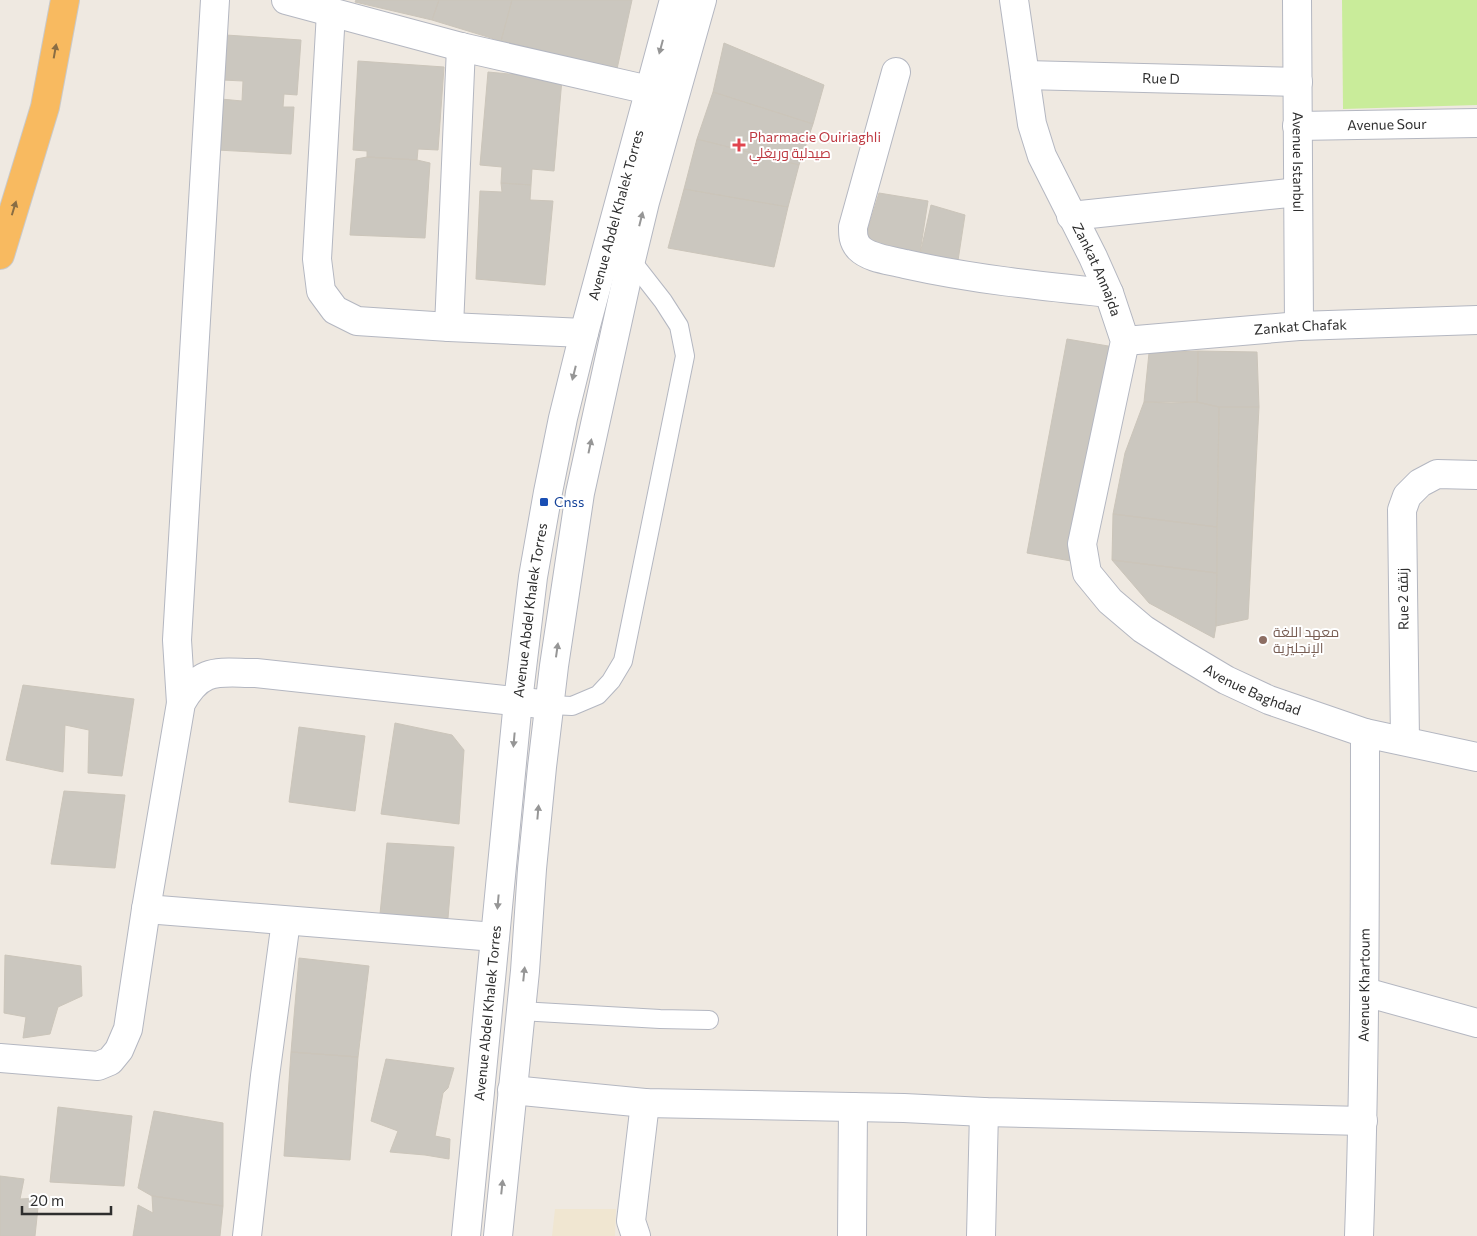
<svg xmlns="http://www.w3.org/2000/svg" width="1477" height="1236" font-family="Commissioner,Cairo,sans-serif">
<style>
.education{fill:#f0e6d1}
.pitch{fill:#c9ec9a}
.building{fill:#cbc7bf;stroke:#cbc5ba}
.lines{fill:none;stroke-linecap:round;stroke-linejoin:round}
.service-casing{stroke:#b4b7c1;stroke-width:20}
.minor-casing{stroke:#b4b7c1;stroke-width:30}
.secondary-casing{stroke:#b4b7c1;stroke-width:30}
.trunk-casing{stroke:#c9c9c9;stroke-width:30}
.service{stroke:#fff;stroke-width:18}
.minor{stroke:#fff;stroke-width:28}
.secondary{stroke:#fff;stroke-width:28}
.trunk{stroke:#f8ba60;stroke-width:28}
.oneway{fill:#969696}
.oneway2{fill:#896d44}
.health-dot{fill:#e0444e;stroke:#fff;stroke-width:2}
.transit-dot{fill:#1a4fb4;stroke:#fff;stroke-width:2}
.education-dot{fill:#8d6e63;stroke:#fff;stroke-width:2}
.labels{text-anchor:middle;stroke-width:4;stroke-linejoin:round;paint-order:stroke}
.street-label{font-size:14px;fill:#2e2e2e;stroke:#fff}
.health-label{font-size:14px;fill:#be3a42;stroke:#fff;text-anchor:start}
.transit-label{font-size:14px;fill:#164399;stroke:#fff;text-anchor:start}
.education-label{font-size:14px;fill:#785e54;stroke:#fff;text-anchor:start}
</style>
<rect width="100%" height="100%" fill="#efe9e1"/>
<path class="education" d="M555,1209H616L615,1236H552Z"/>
<path class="pitch" d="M1342,0H1477V105L1343,109Z"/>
<path class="building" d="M356,0H439L432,20L355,2Z
M439,0H512L501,41L432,20Z
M512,0H632L617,69L501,41Z
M226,35L301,40L297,95L284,94L283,107H294L291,154L217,150L221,99L242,101L243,81L223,80Z
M724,43L824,85L813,124L713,92Z
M358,61L444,67L438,150L418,149L417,160L367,157V151L353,150Z
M488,72L562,79L554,171L532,169L531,185L501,183L502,167L480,165Z
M713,92L813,124L799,165L697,139Z
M697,139L799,165L788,207L684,189Z
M367,157L417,160L430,163L425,238L350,235L356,159Z
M501,183L531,185L530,200L553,201L545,285L476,279L480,191L502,192Z
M684,189L788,207L774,267L668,248Z
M879,193L928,201L919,259L864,242Z
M931,205L965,215L957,267L919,259Z
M1067,339L1114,347L1071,561L1027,553Z
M1198,351L1197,402H1144L1149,353Z
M1198,351L1257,352L1259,407H1219L1197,402Z
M1144,402L1171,403L1197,402L1219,407L1217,527L1113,514L1125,453Z
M1219,407H1259L1248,619L1216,626Z
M1113,514L1217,527V573L1112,560Z
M1112,560L1217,573L1216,626L1214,638L1149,603Z
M23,685L134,699L122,776L88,773L89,730L65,725L63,772L6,760Z
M395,723L452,735L464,750L459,824L381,814Z
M299,727L365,736L355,811L289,802Z
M64,791L125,795L115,868L51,864Z
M387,843L454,847L448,918L380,914Z
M5,955L81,966L82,996L58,1007L50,1034L23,1038L26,1017L4,1013Z
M299,958L369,966L358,1057L291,1052Z
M291,1052L358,1057L350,1160L284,1156Z
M386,1059L454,1068L448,1088L443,1093L435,1136L450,1139L449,1159L425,1155L390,1152L398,1131L371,1121Z
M58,1107L132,1116L124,1186L50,1182Z
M154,1111L223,1123V1206L152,1196L138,1188Z
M0,1176L24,1179L20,1199L39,1198L35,1236H0Z
M152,1196L223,1206L220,1236H133L138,1205L153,1213Z"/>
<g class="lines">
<g class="service-casing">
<path id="service" d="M550,705L572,706L598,695L611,681L623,661L685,356L679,326L663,301L631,260L626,258
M520,1011L660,1019L709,1020"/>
</g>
<g class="minor-casing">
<g id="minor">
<path d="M286,0L461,47L649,90"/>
<path id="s1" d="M1014,0L1032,124L1042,156L1093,257L1109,293L1125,341L1082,544L1087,573L1110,601L1143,629L1179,652L1226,680L1269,700L1365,733L1477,757"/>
<path id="s2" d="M1297,0L1299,326"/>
<path d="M331,12L317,259L321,291L335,310L357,321L449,327L584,333"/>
<path d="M896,72L853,227C853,235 853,241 859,248C870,259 891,260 905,264C972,279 1040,286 1109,293"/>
<path id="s3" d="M1025,75L1298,82"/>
<path id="s4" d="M1297,126L1477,123"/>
<path d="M1071,216L1298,192"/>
<path d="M449,327L461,47"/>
<path id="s5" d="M1125,341L1299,326L1477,320"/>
<path d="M181,703L177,640L215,0"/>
<path d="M1405,741L1402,510L1407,496L1420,483L1437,474L1477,475"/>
<path d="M146,909L495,937"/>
<path d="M1365,992L1477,1023"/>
<path d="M0,1058L98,1066L110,1061L119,1050L128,1029L146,909L181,703C202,666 218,673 256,673L550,705"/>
<path d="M512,1090L645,1103L904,1108L984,1112L1363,1121"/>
<path d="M247,1236L265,1076L286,921"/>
<path d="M636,1236L631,1221L645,1103"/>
<path d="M852,1236L853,1107"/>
<path d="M981,1236L984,1112"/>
<path id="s6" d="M1359,1236C1365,1068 1365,901 1365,733"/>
</g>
</g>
<g class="secondary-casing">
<g id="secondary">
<path id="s7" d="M466,1236L518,701L533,577L548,492L563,418L584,333L674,0"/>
<path d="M498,1236L525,971L532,869L542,767L554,666L580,493L631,260L645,202L702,0"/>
</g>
</g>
<g class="trunk-casing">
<path id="trunk" d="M0,255L45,107L65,0"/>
</g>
<use href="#service" class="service"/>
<use href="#minor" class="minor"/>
<use href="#secondary" class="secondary"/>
<use href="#trunk" class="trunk"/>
</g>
<defs><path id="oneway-solid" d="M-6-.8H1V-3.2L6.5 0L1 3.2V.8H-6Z" transform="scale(1.25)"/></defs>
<g class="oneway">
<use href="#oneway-solid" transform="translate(661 47) rotate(105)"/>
<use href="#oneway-solid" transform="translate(641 219) rotate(-76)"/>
<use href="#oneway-solid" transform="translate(574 373) rotate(104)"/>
<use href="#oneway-solid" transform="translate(590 446) rotate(-78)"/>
<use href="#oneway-solid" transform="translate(557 650) rotate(-82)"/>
<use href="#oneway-solid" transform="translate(514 740) rotate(95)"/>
<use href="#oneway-solid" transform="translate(538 812) rotate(-85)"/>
<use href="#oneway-solid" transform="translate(498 902) rotate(95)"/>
<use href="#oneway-solid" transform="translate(524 974) rotate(-84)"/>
<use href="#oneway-solid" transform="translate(502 1187) rotate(-84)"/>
</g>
<g class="oneway2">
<use href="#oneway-solid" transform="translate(55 51) rotate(-80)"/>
<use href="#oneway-solid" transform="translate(14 208) rotate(-73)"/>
</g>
<path class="health-dot" d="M736.5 137.5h5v5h5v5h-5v5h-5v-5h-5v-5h5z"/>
<rect class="transit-dot" x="539" y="497" width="10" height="10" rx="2.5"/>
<circle class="education-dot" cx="1263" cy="640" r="5"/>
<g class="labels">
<g class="street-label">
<text dy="5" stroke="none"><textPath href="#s3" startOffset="136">Rue D</textPath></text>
<text dy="5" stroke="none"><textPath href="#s4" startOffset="90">Avenue Sour</textPath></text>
<text dy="5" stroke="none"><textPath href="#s2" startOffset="162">Avenue Istanbul</textPath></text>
<text dy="5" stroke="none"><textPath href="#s7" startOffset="1034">Avenue Abdel Khalek Torres</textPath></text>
<text dy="5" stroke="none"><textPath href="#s1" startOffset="285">Zankat Annajda</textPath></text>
<text dy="5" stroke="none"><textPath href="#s5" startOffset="176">Zankat Chafak</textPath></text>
<text transform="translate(1403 599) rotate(-91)" y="5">Rue 2 زنقة</text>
<text dy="5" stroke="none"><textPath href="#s7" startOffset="629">Avenue Abdel Khalek Torres</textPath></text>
<text dy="5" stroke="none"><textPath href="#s1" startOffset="804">Avenue Baghdad</textPath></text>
<text dy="5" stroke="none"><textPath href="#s6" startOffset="251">Avenue Khartoum</textPath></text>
<text dy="5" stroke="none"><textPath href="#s7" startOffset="224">Avenue Abdel Khalek Torres</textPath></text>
</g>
<g class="health-label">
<text x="749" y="142">Pharmacie Ouiriaghli<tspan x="749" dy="16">صيدلية وريغلي</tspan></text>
</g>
<g class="transit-label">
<text x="554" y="507">Cnss</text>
</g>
<g class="education-label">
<text x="1273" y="637">معهد اللغة<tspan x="1273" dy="16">الإنجليزية</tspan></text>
</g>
</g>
<path d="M22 1206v8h89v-8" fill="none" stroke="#2e2e2e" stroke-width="2.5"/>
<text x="30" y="1206" font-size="15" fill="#2e2e2e" stroke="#ffffff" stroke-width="4" paint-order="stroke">20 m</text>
</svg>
